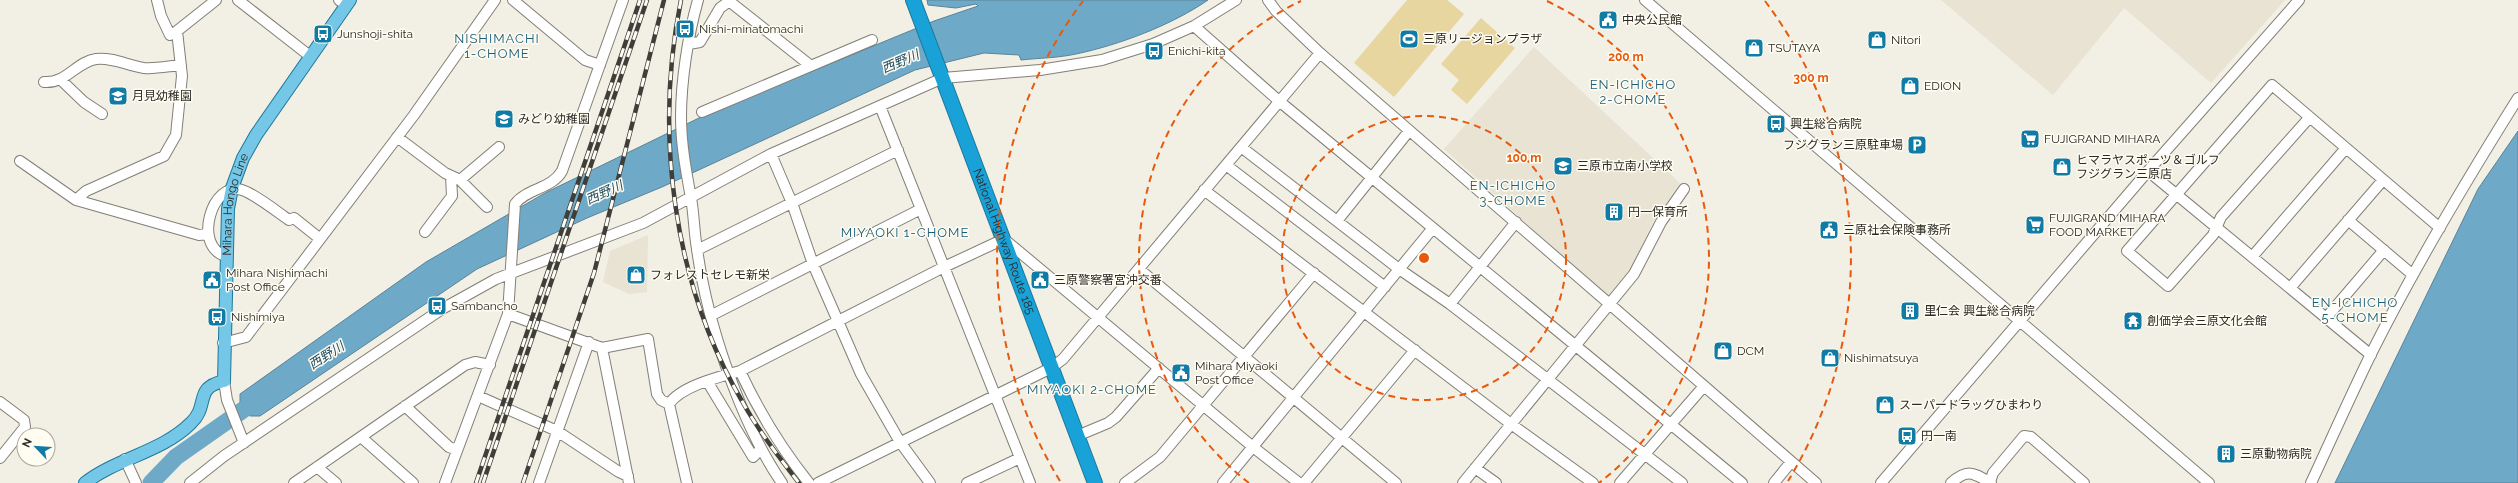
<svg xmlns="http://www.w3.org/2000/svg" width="2518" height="483" font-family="Raleway,'Noto Sans JP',sans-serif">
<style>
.built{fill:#e8e3d2}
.green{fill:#e7d69f}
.water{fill:#6ea9c8;stroke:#5a8397}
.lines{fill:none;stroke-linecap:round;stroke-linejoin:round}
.river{stroke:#6ea9c8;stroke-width:17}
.minor-casing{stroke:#827f76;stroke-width:12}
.major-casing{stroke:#1f789a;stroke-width:14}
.highway-casing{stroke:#1f789a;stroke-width:16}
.minor{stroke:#fff;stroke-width:10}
.major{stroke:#75c7e8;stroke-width:12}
.highway{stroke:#19a2d8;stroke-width:14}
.rail-casing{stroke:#3f3e39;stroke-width:4.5}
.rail{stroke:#fffcf2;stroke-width:3;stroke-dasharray:9;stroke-linecap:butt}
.ring{fill:none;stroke:#e8590c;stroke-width:2;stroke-dasharray:7 5}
.labels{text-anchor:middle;stroke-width:3;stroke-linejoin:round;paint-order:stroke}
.poi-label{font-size:12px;fill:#2b2a26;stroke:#fffcf2;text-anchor:start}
.street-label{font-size:12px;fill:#2b2a26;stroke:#fffcf2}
.neighbourhood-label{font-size:13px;letter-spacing:1px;fill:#1a5d7a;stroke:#fffcf2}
.water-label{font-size:13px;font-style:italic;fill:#204f66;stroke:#fffcf2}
.centre{fill:#e8590c;stroke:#fffcf2;stroke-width:2}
.ring-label{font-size:12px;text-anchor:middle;font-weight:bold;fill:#e8590c;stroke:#fffcf2;stroke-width:3;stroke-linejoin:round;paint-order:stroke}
</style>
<rect width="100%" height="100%" fill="#f2efe5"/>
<path class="built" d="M1941,0H2285L2211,83L2124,8L2053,95Z
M1534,47L1680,183L1653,222L1630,271L1608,297L1444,149Z
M648,235L647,292L629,294L603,282L610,251Z"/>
<path class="green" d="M1407,0H1447L1464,14L1394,97L1354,63Z
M1481,18L1515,48L1467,104L1451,90L1459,80L1441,64Z"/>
<path class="water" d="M927,0H1208C1172,25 1119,45 1076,54C1058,58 1039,58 1021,60L1019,55L984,53L915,70L662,187L587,218L477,269L260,416H250L240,404V394L426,262L545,193L701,117L934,21L978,6L976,4L956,8L928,5Z
M2518,131V483H2335L2478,189Z"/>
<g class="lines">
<path class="river" d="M151,483L176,457L263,396"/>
<g class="minor-casing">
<path id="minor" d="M157,0L161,16L170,35L177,31
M238,0L306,53L311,55
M339,0L346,5
M513,0L585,60L600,65
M698,0C688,35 681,81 681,117C681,144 686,171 691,198C694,214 694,232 697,249C707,322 740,422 782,483
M1268,0L1276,11L1320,53L1816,483
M1645,0L2209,483
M729,1L811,66
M1194,26L1279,101L1742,483
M689,44L700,42L720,8L731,0
M61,80L84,102L102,114
M44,82C66,84 76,62 96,59C113,57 128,66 144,68C156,69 169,66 181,65
M880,106L1030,483
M702,112L872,40
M2309,118L2221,217L2213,235L2168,286L2127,251L2272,85L2440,228
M397,137L445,173L460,180L487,207
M1241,147L1399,269L1450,304L1682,483
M771,154L792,203L813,264L861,374L900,442L930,483
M20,161L76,200L199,235L207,234
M1226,165L1385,287
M2148,171L2371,355
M460,180L499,147
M1204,190L1511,424L1593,483
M76,200L86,191L164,156L176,135L182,76L177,31L216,0
M2348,220L2413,275
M1337,221L1409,131
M425,232L452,196L451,176
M697,250L898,150
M226,256C192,247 212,180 242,190C255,194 276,211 289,220L294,218L319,238
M2252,257L2346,148
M1139,269L1396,483
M2290,288L2383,180
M1450,304L1516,222
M508,314L602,348L629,483
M712,315L921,209
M2326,318L2384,250
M223,343L246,337L414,115L495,0
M602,348L648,339L657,394L661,400L669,404
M740,371C759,412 781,448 809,483
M224,381L227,400L244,443
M707,381L753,457L761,449
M478,396L557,431L619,472L628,476
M0,402L24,420L25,427L0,458
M405,406L449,447L457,450
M1077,436L1108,423L1116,417L1159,368
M361,437L413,483
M125,459L136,483
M317,467L336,483
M1475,468L1496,483
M1990,482L1993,473L2024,436L2031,437L2084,483
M190,483L224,456L442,309L496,279L643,223L771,154L943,78L1040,70L1102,60L1153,44L1194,26L1236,0
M294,483L465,365L475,362L490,365
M445,483L508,314L515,204C527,188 552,189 562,171L623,0
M539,483L589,342
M687,483L669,404C681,386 719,377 740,371L944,267L1004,239L1253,447L1299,483
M818,483L1051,368L1063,359L1320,53
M967,483L1020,458
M1125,483L1160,457L1314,273
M1223,483L1433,228
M1304,483L1415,350
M1463,483L1634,274L1661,222L1684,189
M1620,483L1704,386
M1774,483L1791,462
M1881,483L2148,171L2299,0
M1951,483C1968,468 1973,473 1991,483
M2311,483C2331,440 2350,397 2371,354C2415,266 2466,181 2518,98"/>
</g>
<g class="major-casing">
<g id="major">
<path id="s1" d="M85,483C117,458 162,452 191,423C210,405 193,388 224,381L228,209L232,188L243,158L256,135L350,0"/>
</g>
</g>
<g class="highway-casing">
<g id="highway">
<path id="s2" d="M913,0L1095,483"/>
</g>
</g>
<use href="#minor" class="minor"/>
<use href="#major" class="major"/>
<use href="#highway" class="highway"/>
<g class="rail-casing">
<path id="rail" d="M681,0C654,133 673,283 742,401C758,430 779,457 799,483
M476,483L640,0
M483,483L647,0
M523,483L594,273L664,0"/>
</g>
<use href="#rail" class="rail"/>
</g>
<g class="ring">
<circle cx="1424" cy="258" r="142"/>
<path d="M1249 483A285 285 0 0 1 1301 1M1547 1A285 285 0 0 1 1599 483"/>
<path d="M1060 481A427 427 0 0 1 1083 1M1765 1A427 427 0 0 1 1788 481"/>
</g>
<defs>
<g id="civic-square" transform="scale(1)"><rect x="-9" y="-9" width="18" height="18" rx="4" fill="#107ba5" stroke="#fffcf2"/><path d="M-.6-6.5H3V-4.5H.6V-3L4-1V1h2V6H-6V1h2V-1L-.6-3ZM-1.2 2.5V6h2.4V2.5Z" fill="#fff"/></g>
<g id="bus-square" transform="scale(1)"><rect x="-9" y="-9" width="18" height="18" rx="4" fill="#107ba5" stroke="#fffcf2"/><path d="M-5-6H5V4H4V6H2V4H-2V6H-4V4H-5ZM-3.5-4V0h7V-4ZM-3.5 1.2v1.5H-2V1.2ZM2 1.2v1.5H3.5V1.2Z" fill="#fff"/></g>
<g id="stadium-square" transform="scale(1)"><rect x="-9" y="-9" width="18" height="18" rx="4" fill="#107ba5" stroke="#fffcf2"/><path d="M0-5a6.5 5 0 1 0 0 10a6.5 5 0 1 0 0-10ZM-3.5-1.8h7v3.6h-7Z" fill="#fff"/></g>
<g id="shop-square" transform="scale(1)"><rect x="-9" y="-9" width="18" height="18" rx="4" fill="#107ba5" stroke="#fffcf2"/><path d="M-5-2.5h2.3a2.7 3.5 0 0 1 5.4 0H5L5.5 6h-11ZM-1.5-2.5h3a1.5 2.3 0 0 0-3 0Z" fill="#fff"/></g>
<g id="school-square" transform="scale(1)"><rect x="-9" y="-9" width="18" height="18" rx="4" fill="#107ba5" stroke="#fffcf2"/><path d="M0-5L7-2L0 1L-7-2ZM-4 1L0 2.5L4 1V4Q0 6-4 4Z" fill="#fff"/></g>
<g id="supermarket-square" transform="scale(1)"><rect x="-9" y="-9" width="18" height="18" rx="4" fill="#107ba5" stroke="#fffcf2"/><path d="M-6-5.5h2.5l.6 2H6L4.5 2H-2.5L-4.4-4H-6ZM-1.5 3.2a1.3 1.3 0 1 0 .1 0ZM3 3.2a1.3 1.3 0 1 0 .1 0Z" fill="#fff"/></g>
<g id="parking-square" transform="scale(1)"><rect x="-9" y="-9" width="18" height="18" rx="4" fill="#107ba5" stroke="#fffcf2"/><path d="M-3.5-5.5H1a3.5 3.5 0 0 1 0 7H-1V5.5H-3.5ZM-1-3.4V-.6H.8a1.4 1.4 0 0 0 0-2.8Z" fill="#fff"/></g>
<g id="building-square" transform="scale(1)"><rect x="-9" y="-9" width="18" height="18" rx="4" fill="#107ba5" stroke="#fffcf2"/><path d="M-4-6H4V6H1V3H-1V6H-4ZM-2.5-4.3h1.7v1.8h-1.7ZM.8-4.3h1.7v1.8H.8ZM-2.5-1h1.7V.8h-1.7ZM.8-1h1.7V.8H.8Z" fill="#fff"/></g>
<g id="temple-square" transform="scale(1)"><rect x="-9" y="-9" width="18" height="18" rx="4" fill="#107ba5" stroke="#fffcf2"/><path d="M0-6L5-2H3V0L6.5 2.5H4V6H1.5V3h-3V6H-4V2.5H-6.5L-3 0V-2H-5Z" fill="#fff"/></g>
</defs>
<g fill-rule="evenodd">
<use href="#civic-square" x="1608" y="20"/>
<use href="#bus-square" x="685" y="29"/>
<use href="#bus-square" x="323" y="34"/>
<use href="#stadium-square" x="1409" y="39"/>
<use href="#shop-square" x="1877" y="40"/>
<use href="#shop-square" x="1754" y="48"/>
<use href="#bus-square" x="1154" y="51"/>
<use href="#shop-square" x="1910" y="86"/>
<use href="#school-square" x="118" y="96"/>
<use href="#school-square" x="504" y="119"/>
<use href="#bus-square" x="1776" y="124"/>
<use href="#supermarket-square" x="2030" y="139"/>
<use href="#parking-square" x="1917" y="145"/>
<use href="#school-square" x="1563" y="166"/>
<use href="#shop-square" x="2062" y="167"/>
<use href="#building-square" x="1614" y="212"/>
<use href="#supermarket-square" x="2035" y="225"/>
<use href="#civic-square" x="1829" y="230"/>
<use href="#shop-square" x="636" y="275"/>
<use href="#civic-square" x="212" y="280"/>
<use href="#civic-square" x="1040" y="280"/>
<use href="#bus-square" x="437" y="306"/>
<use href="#building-square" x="1910" y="311"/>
<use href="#bus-square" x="217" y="317"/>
<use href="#temple-square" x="2133" y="321"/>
<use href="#shop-square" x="1723" y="351"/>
<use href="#shop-square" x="1830" y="358"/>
<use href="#civic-square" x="1181" y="373"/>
<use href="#shop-square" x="1885" y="405"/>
<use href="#bus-square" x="1907" y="436"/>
<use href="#building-square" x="2226" y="454"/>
</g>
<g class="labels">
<g class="poi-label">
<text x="1622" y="24">中央公民館</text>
<text x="699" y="33">Nishi-minatomachi</text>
<text x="337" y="38">Junshoji-shita</text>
<text x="1423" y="43">三原リージョンプラザ</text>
<text x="1891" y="44">Nitori</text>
<text x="1768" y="52">TSUTAYA</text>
<text x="1168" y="55">Enichi-kita</text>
<text x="1924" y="90">EDION</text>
<text x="132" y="100">月見幼稚園</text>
<text x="518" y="123">みどり幼稚園</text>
<text x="1790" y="128">興生総合病院</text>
<text x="2044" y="143">FUJIGRAND MIHARA</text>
<text x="1903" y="149" text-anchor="end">フジグラン三原駐車場</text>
<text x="2076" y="164">ヒマラヤスポーツ＆ゴルフ<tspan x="2076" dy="14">フジグラン三原店</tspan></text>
<text x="1577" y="170">三原市立南小学校</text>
<text x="1628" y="216">円一保育所</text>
<text x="2049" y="222">FUJIGRAND MIHARA<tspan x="2049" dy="14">FOOD MARKET</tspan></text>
<text x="1843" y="234">三原社会保険事務所</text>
<text x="226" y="277">Mihara Nishimachi<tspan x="226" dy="14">Post Office</tspan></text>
<text x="650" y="279">フォレストセレモ新栄</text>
<text x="1054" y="284">三原警察署宮沖交番</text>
<text x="451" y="310">Sambancho</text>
<text x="1924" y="315">里仁会 興生総合病院</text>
<text x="231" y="321">Nishimiya</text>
<text x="2147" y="325">創価学会三原文化会館</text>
<text x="1737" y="355">DCM</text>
<text x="1844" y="362">Nishimatsuya</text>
<text x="1195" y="370">Mihara Miyaoki<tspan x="1195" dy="14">Post Office</tspan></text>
<text x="1899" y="409">スーパードラッグひまわり</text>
<text x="1921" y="440">円一南</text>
<text x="2240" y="458">三原動物病院</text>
</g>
<g class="street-label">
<text dy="4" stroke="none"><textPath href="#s1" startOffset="357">Mihara Hongo Line</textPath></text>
<text dy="4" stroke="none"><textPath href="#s2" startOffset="258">National Highway Route 185</textPath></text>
</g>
<g class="neighbourhood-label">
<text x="497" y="43">NISHIMACHI<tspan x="497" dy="15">1-CHOME</tspan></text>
<text x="1633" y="89">EN-ICHICHO<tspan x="1633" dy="15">2-CHOME</tspan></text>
<text x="1513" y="190">EN-ICHICHO<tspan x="1513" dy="15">3-CHOME</tspan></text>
<text x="905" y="237">MIYAOKI 1-CHOME</text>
<text x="2355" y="307">EN-ICHICHO<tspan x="2355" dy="15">5-CHOME</tspan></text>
<text x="1092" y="394">MIYAOKI 2-CHOME</text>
</g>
<g class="water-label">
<text transform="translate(900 61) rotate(-23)" y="5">西野川</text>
<text transform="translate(604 192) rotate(-24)" y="5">西野川</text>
<text transform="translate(326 355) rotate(-33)" y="5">西野川</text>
</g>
</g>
<circle cx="1424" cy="258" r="6" class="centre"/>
<g class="ring-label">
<text x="1626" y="61">200 m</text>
<text x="1811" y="82">300 m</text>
<text x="1524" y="162">100 m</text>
</g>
<g transform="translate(36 447) rotate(295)"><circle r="19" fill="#fffcf2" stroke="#aaa8a0"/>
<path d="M0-3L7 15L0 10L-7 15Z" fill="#107ba5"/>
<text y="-6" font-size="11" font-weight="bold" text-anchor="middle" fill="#2b2a26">N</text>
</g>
</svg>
